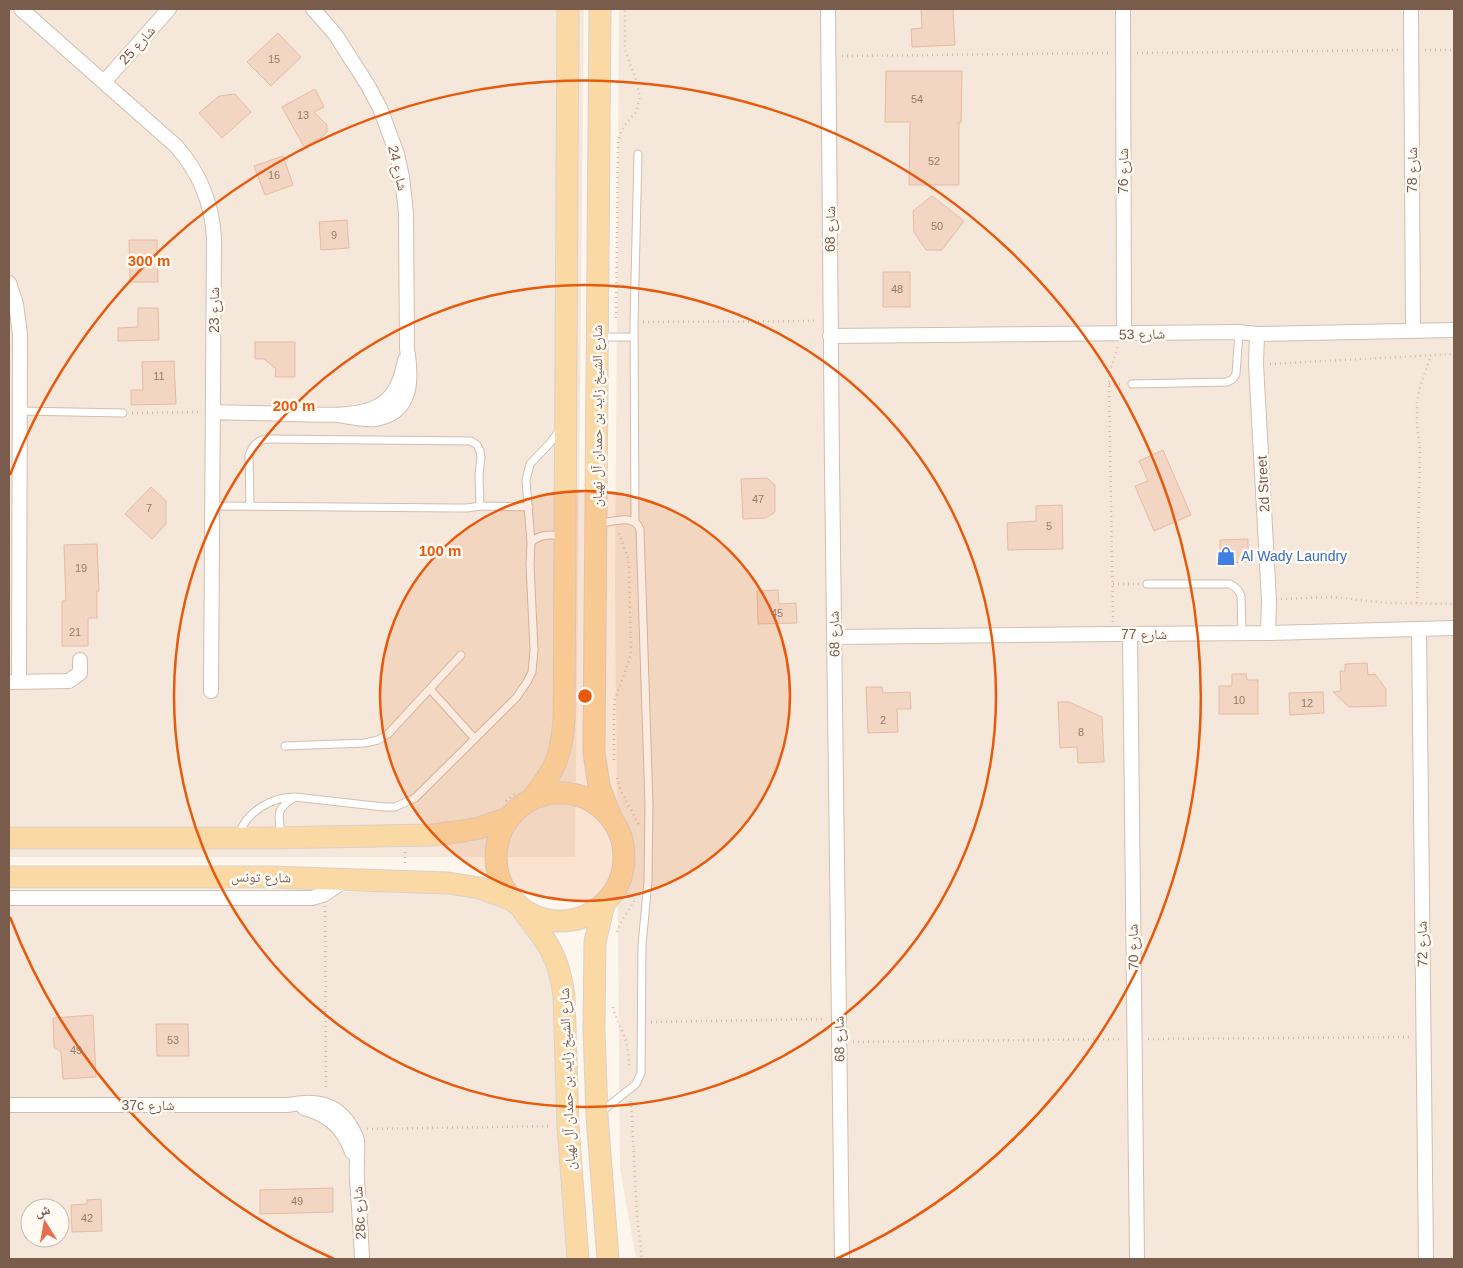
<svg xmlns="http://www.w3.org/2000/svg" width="1463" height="1268" font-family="Helvetica,'Noto Naskh Arabic',sans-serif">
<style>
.residential{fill:#f5e8da;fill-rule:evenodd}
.building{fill:#f3d5c3;stroke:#e6bba3}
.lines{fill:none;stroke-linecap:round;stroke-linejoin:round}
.service-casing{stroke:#d1beb0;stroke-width:9}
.minor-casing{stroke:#d1beb0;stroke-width:16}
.primary-casing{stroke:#dad1cd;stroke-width:23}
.path{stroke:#d9b8a5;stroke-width:2.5;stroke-dasharray:1 4;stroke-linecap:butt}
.service{stroke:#fff;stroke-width:7}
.minor{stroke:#fff;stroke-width:14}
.primary{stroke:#fbd9a5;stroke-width:21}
.ring{fill:none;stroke:#e8590c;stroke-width:2.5}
.labels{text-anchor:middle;stroke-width:5;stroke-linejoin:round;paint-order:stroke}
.number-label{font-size:11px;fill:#987a6a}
.street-label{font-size:14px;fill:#7a5c4d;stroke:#fffaf3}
.shop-label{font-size:14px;fill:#366cbe;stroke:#fffaf3;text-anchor:start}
.centre{fill:#e8590c;stroke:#fffaf3;stroke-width:2.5}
.ring-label{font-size:15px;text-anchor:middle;font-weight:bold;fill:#e8590c;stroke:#fffaf3;stroke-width:5;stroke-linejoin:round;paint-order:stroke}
</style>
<rect width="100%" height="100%" fill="#fdf6ec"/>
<path class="residential" d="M9,9H584L575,857H9Z
M619,9H1454V1259H636L620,1168L615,586Z
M9,892H428L473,896L499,905L522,924L541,947L555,977L572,1259H9ZM30,1208H60V1238H30Z"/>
<path class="building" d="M921,9H953L955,45L912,47L911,29L922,28Z
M278,33L301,57L271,86L247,62Z
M886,71H962L961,122H959V185H909L910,122H885Z
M315,89L324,107L314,112L327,125V132L322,137L304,147L282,107Z
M235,94L251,112L222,138L199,113L219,96Z
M283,156L293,185L265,195L254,166Z
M932,196L964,221L942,250H926L914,232L913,211Z
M347,220L349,248L321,250L319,222Z
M129,240H157L158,282H130Z
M883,272H910V307H883Z
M138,308H158L159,340L118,341V328L138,327Z
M255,342H295V377H275L276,369L264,359H255Z
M174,361L176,404L131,405V390H143L142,362Z
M1163,450L1191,515L1154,531L1135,486L1148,481L1139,461Z
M767,478L775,485V512L766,518L743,519L741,479Z
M151,487L166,501V524L152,539L125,514Z
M1062,505L1063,549L1008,550L1007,523L1036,521V506Z
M1248,539V562L1220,563V540Z
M97,544L99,591H97V618H88V646H62V601H66L64,545Z
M778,590L779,604L796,603L797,623L758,624L757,591Z
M1367,663L1368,675L1375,674L1386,689V706L1349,707L1333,692L1341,691L1340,671H1345V664Z
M1232,674H1246L1247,680H1258V714H1219V686H1232Z
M866,687H882L883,693L910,692L911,709H897L898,732L868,733Z
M1323,692L1324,713L1290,715L1289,693Z
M1058,702H1069L1102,717L1104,762L1078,763L1077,747L1060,748Z
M93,1015L96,1077L63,1079L61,1052L54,1047L53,1018Z
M156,1024H188L189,1056H157Z
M333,1188V1212L260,1214V1190Z
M101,1199L102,1231L72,1232L71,1205L87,1204V1200Z"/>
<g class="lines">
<g class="service-casing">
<path id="service" d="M601,337H634
M1132,384L1227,382L1233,379L1236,374L1239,332
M20,411L123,413
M212,506L456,508H467L480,506L529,507
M250,506L249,456C252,445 258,439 270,439L471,441L477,445L480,451L481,457L479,475L480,506
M635,521L634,322L638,154
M597,524C611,522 634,513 640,529L649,805L648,881L642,945L641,1073L636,1084L601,1112
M531,542C541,534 551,534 563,536
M1147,584H1230C1236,587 1239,590 1241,596L1242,634
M430,689L475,739
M285,746L365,743L378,740L388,734L461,655
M239,834C247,811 272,797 295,797L384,807H395L415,798L516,698L527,682L532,672L534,650L530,565L531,542L526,480L530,464L550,443L560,430
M281,834C278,813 276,809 295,797"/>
</g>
<g class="minor-casing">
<path id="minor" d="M21,9L176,146C200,173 212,202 214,238L211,691
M313,9L335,34L367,84L380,108L397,154L402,177L406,213L407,349C412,379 413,413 375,419C363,420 351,417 339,415
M828,9L832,467L842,1259
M1123,9L1124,334
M1411,9L1413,331
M104,82L169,9
M9,283L16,304L20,334L19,682
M1257,334L1256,364L1269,600L1268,633
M830,336L1239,332L1257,334L1454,330
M213,412C239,413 264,413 290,414C316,414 357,419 380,405C396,396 402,377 405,360
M1419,629L1426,1259
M1130,634L1137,1259
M834,637L1114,634L1268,633L1454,628
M9,682L69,681L80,673V660
M9,898H312L325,894L347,879
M9,1105H288C311,1100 335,1102 349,1124C352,1129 356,1135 357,1141C358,1154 356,1167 357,1179C359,1206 361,1233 362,1259
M304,1108C328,1114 344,1128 352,1152"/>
</g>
<g class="primary-casing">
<path id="primary" d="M600,9L594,752L599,786L612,820
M496 857a64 64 0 1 1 128 0a64 64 0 1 1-128 0Z
M531,800C555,770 561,758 564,720L568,9
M9,838H268L432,835L463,831L479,828L509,818
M9,877H270L448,883L480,888L510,899
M604,904L595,942L594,1028L597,1116L608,1259
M524,912C548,943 559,956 564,996L568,1126L578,1259"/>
</g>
<path class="path" d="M1425,50H1454
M1137,53L1399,50
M842,56L1109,53
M616,318L618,141L621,132L625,125L636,112L640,97L636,80L625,50V9
M643,322L817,321
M1270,364L1454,354
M1109,384H1123
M132,413L199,412
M1113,584H1139
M1281,599L1332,597L1388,603L1454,604
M1417,603L1420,451L1417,425V401L1420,387L1431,355
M1113,622L1109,384L1110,371L1118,346
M614,760V710L615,699L629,661L631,653L629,566L627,555L618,531
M617,778L621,791L639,825
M506,801L515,794
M405,852V864
M325,906L326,1091
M617,932L621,922L636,898
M613,1007C615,1016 619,1024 623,1033C628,1044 629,1056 629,1068
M651,1022L825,1019
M1148,1039L1410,1037
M853,1042L1123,1039
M631,1101L637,1216L642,1259
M367,1129L551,1126"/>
<use href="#service" class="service"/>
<use href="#minor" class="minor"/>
<use href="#primary" class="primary"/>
</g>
<circle cx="585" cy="696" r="205" fill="#e8590c" fill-opacity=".12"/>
<g class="ring">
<circle cx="585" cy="696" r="205"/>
<circle cx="585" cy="696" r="411"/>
<path d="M334 1259A616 616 0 0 1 10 917M10 475A616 616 0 1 1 836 1259"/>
</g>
<defs>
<g id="shop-bare" transform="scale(1.5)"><path d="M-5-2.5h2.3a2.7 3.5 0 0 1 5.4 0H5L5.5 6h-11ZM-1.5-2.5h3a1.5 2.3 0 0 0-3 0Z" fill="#3f7fe0" stroke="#fffaf3" stroke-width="2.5" paint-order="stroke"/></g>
</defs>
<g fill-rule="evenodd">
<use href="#shop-bare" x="1226" y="556"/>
</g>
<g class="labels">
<g class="number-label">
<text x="274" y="63">15</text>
<text x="917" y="103">54</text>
<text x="303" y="119">13</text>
<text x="934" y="165">52</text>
<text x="274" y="179">16</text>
<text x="937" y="230">50</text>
<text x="334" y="239">9</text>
<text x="897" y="293">48</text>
<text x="159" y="380">11</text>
<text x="758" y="503">47</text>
<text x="149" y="512">7</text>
<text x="1049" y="530">5</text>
<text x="81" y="572">19</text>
<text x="777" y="617">45</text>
<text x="75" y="636">21</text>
<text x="1239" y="704">10</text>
<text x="1307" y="707">12</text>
<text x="883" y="724">2</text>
<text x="1081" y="736">8</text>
<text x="173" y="1044">53</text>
<text x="76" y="1054">49</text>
<text x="297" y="1205">49</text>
<text x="87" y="1222">42</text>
</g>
<g class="street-label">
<text transform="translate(137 45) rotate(-48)" y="5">شارع 25</text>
<text transform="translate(398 168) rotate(77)" y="5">شارع 24</text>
<text transform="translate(1412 170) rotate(-90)" y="5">شارع 78</text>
<text transform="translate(1123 171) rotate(-90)" y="5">شارع 76</text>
<text transform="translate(830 229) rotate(-90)" y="5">شارع 68</text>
<text transform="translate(214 310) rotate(-90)" y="5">شارع 23</text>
<text transform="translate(1142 334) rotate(-1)" y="5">شارع 53</text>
<text transform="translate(597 416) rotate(-90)" y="5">شارع الشيخ زايد بن حمدان آل نهيان</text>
<text transform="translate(1263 484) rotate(-93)" y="5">2d Street</text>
<text transform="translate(834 634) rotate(-91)" y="5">شارع 68</text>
<text x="1144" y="639">شارع 77</text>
<text transform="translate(261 877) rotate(1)" y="5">شارع تونس</text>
<text transform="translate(1422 944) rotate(-91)" y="5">شارع 72</text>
<text transform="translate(1133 947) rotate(-91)" y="5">شارع 70</text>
<text transform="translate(839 1039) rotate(-91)" y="5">شارع 68</text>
<text transform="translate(567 1079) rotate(-92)" y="5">شارع الشيخ زايد بن حمدان آل نهيان</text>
<text x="148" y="1110">37c شارع</text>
<text transform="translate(359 1213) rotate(-94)" y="5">28c شارع</text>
</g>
<g class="shop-label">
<text x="1241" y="561">Al Wady Laundry</text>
</g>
</g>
<circle cx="585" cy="696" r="8" class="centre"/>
<g class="ring-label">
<text x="149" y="266">300 m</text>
<text x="294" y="411">200 m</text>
<text x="440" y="556">100 m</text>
</g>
<rect width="1463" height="1268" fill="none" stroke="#7a5c4d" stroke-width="20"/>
<g transform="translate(45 1223) rotate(349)"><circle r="24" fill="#fffaf3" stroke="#cabbb1"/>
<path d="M0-4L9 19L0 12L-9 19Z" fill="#e76f51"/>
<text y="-8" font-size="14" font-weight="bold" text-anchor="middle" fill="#7a5c4d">ش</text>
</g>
</svg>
